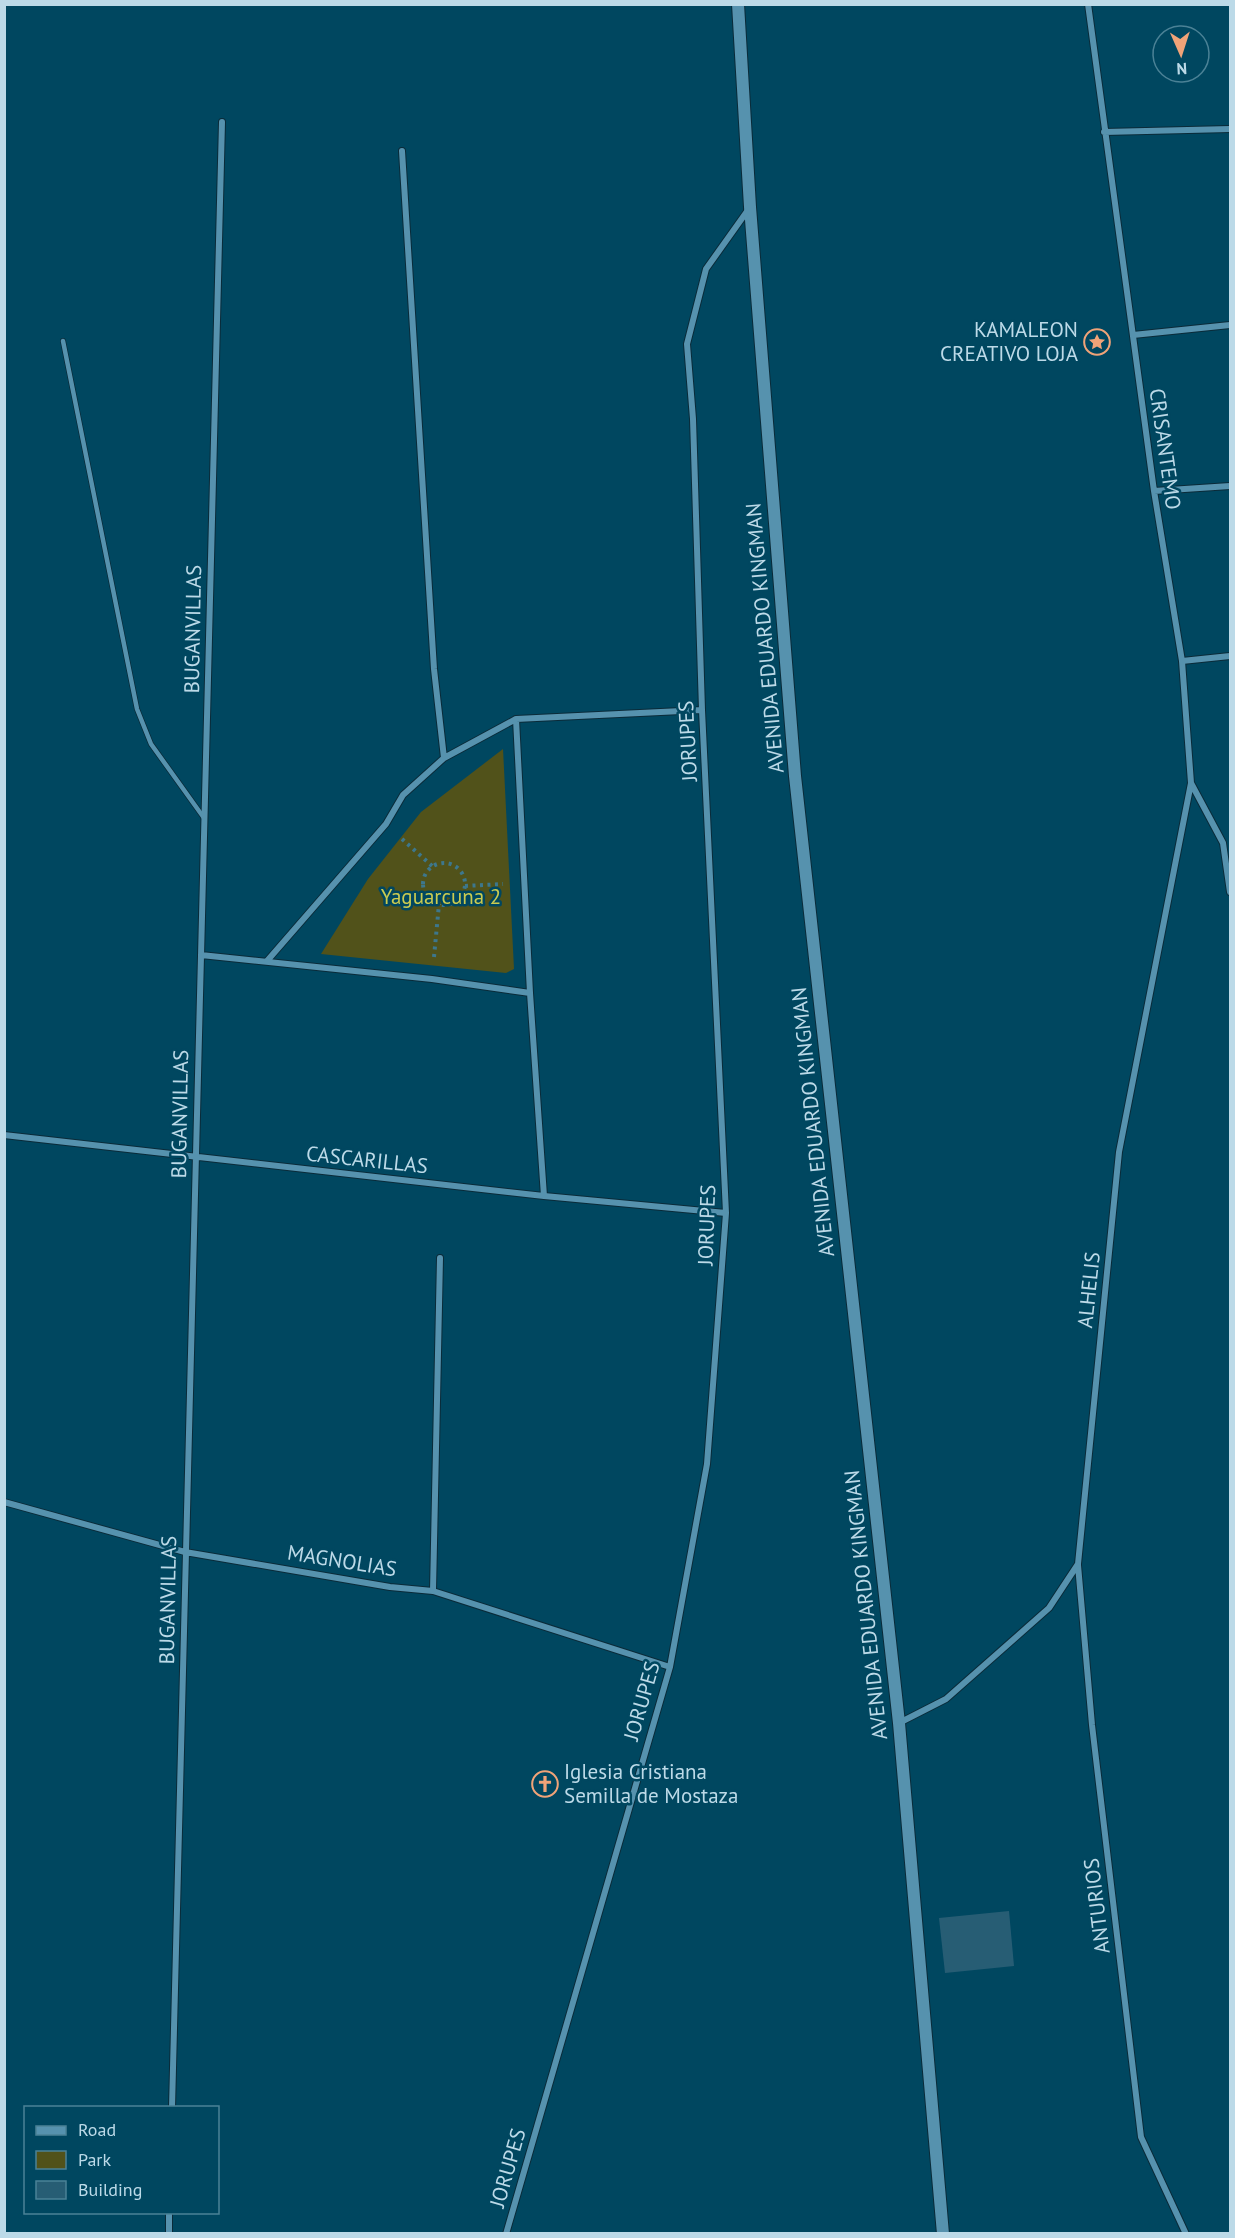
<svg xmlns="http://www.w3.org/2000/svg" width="1235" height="2238" font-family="'PT Sans',sans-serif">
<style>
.green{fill:#51521a}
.building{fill:#275d74}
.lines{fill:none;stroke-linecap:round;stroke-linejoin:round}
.service-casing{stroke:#0a2b39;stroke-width:6}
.minor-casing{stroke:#0a2b39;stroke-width:8}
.secondary-casing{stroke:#0a2b39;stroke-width:14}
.path{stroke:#3d778c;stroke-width:4;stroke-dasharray:3 4.5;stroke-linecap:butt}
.service{stroke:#5692ae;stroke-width:4.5}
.minor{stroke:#5692ae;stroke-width:6}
.secondary{stroke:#5692ae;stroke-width:12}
.labels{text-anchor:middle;stroke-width:5;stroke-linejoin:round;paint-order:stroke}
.poi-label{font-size:21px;fill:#bcdae8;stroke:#004760;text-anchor:end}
.street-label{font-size:21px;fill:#bcdae8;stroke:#004760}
.park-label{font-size:21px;fill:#cacb50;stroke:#004760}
</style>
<rect width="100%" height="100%" fill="#004760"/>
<path class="green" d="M503,749L514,969L506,973L321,954L368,879L421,812Z"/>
<path class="building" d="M1009,1911L1014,1966L945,1973L939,1918Z"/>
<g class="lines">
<g class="service-casing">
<path id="service" d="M63,341L137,709L151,744L204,818"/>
</g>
<g class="minor-casing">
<path id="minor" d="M1088,4L1154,491L1182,661L1191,783L1223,843L1230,892
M1104,132L1230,129
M402,151L434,669L444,758
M1133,335L1230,325
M1154,491L1230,486
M1182,661L1230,656
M516,719L530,993L544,1196
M201,955L432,979L530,993
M267,961L386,824L403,795L444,758L516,719L702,710
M4,1135L544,1196L726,1213
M4,1502L185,1552L390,1587L433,1591L670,1667
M1078,1565L1092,1725L1141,2137L1186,2234
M433,1591L440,1258
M899,1723L946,1699L1049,1608L1078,1564L1119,1152L1191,783
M172,2108L222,122
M169,2234V2212
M506,2234L670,1667L707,1464L726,1213L702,710L693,419L687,344L706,269L748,210"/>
</g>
<g class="secondary-casing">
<path id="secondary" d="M738,4L750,207L795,776L899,1723L943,2234"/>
</g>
<path class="path" d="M402,839L432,866
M423 884a21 21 0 1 1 42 0a21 21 0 1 1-42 0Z
M465,886L503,884
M434,957L439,904"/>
<use href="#service" class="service"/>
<use href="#minor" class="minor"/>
<use href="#secondary" class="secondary"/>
</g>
<defs>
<g id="sight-ring" transform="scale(1.35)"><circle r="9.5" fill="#004760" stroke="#f0a378" stroke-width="1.5"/><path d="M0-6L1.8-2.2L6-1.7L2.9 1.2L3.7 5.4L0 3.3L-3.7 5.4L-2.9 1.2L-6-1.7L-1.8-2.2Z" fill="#f0a378"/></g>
<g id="church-ring" transform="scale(1.35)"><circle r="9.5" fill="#004760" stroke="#f0a378" stroke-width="1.5"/><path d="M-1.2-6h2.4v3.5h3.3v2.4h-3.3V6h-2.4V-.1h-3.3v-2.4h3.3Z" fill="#f0a378"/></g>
</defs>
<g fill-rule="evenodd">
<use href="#sight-ring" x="1097" y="342"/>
<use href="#church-ring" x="545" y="1784"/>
</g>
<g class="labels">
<g class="poi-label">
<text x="1078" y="337">KAMALEON<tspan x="1078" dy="24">CREATIVO LOJA</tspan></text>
<text x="564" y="1779" text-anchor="start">Iglesia Cristiana<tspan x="564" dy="24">Semilla de Mostaza</tspan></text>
</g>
<g class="street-label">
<text transform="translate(1165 449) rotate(82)" y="7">CRISANTEMO</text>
<text transform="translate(193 629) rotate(-89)" y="7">BUGANVILLAS</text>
<text transform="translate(765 638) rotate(-95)" y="7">AVENIDA EDUARDO KINGMAN</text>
<text transform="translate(688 741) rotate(-93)" y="7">JORUPES</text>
<text transform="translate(180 1114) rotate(-89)" y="7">BUGANVILLAS</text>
<text transform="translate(813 1122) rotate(-96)" y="7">AVENIDA EDUARDO KINGMAN</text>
<text transform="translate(367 1160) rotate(6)" y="7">CASCARILLAS</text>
<text transform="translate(707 1225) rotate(-88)" y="7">JORUPES</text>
<text transform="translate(1089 1290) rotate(-84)" y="7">ALHELIS</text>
<text transform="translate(342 1561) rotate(9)" y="7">MAGNOLIAS</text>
<text transform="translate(168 1600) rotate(-89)" y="7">BUGANVILLAS</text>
<text transform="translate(866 1605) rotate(-96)" y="7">AVENIDA EDUARDO KINGMAN</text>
<text transform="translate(642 1701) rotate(-74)" y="7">JORUPES</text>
<text transform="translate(1097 1906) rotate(-97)" y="7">ANTURIOS</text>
<text transform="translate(508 2168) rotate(-74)" y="7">JORUPES</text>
</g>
<g class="park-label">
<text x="441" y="904">Yaguarcuna 2</text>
</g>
</g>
<rect width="1235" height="2238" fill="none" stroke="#bcdae8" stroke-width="12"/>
<rect x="24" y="2106" width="195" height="108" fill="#004760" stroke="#4b8296" stroke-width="1.5"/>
<rect x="36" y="2126" width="30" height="9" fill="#5692ae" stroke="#4b8296" stroke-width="1.5"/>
<text x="78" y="2136" font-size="18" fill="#bcdae8">Road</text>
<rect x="36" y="2151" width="30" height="18" fill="#51521a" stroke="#4b8296" stroke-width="1.5"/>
<text x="78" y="2166" font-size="18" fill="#bcdae8">Park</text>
<rect x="36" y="2181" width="30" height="18" fill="#275d74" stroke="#4b8296" stroke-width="1.5"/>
<text x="78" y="2196" font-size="18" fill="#bcdae8">Building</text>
<g transform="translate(1181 54) rotate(177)"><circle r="28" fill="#004760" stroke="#4b8296" stroke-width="1.5"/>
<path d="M0-4.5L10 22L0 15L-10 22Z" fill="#f0a378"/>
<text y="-9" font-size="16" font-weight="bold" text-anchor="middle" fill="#bcdae8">N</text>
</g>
</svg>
